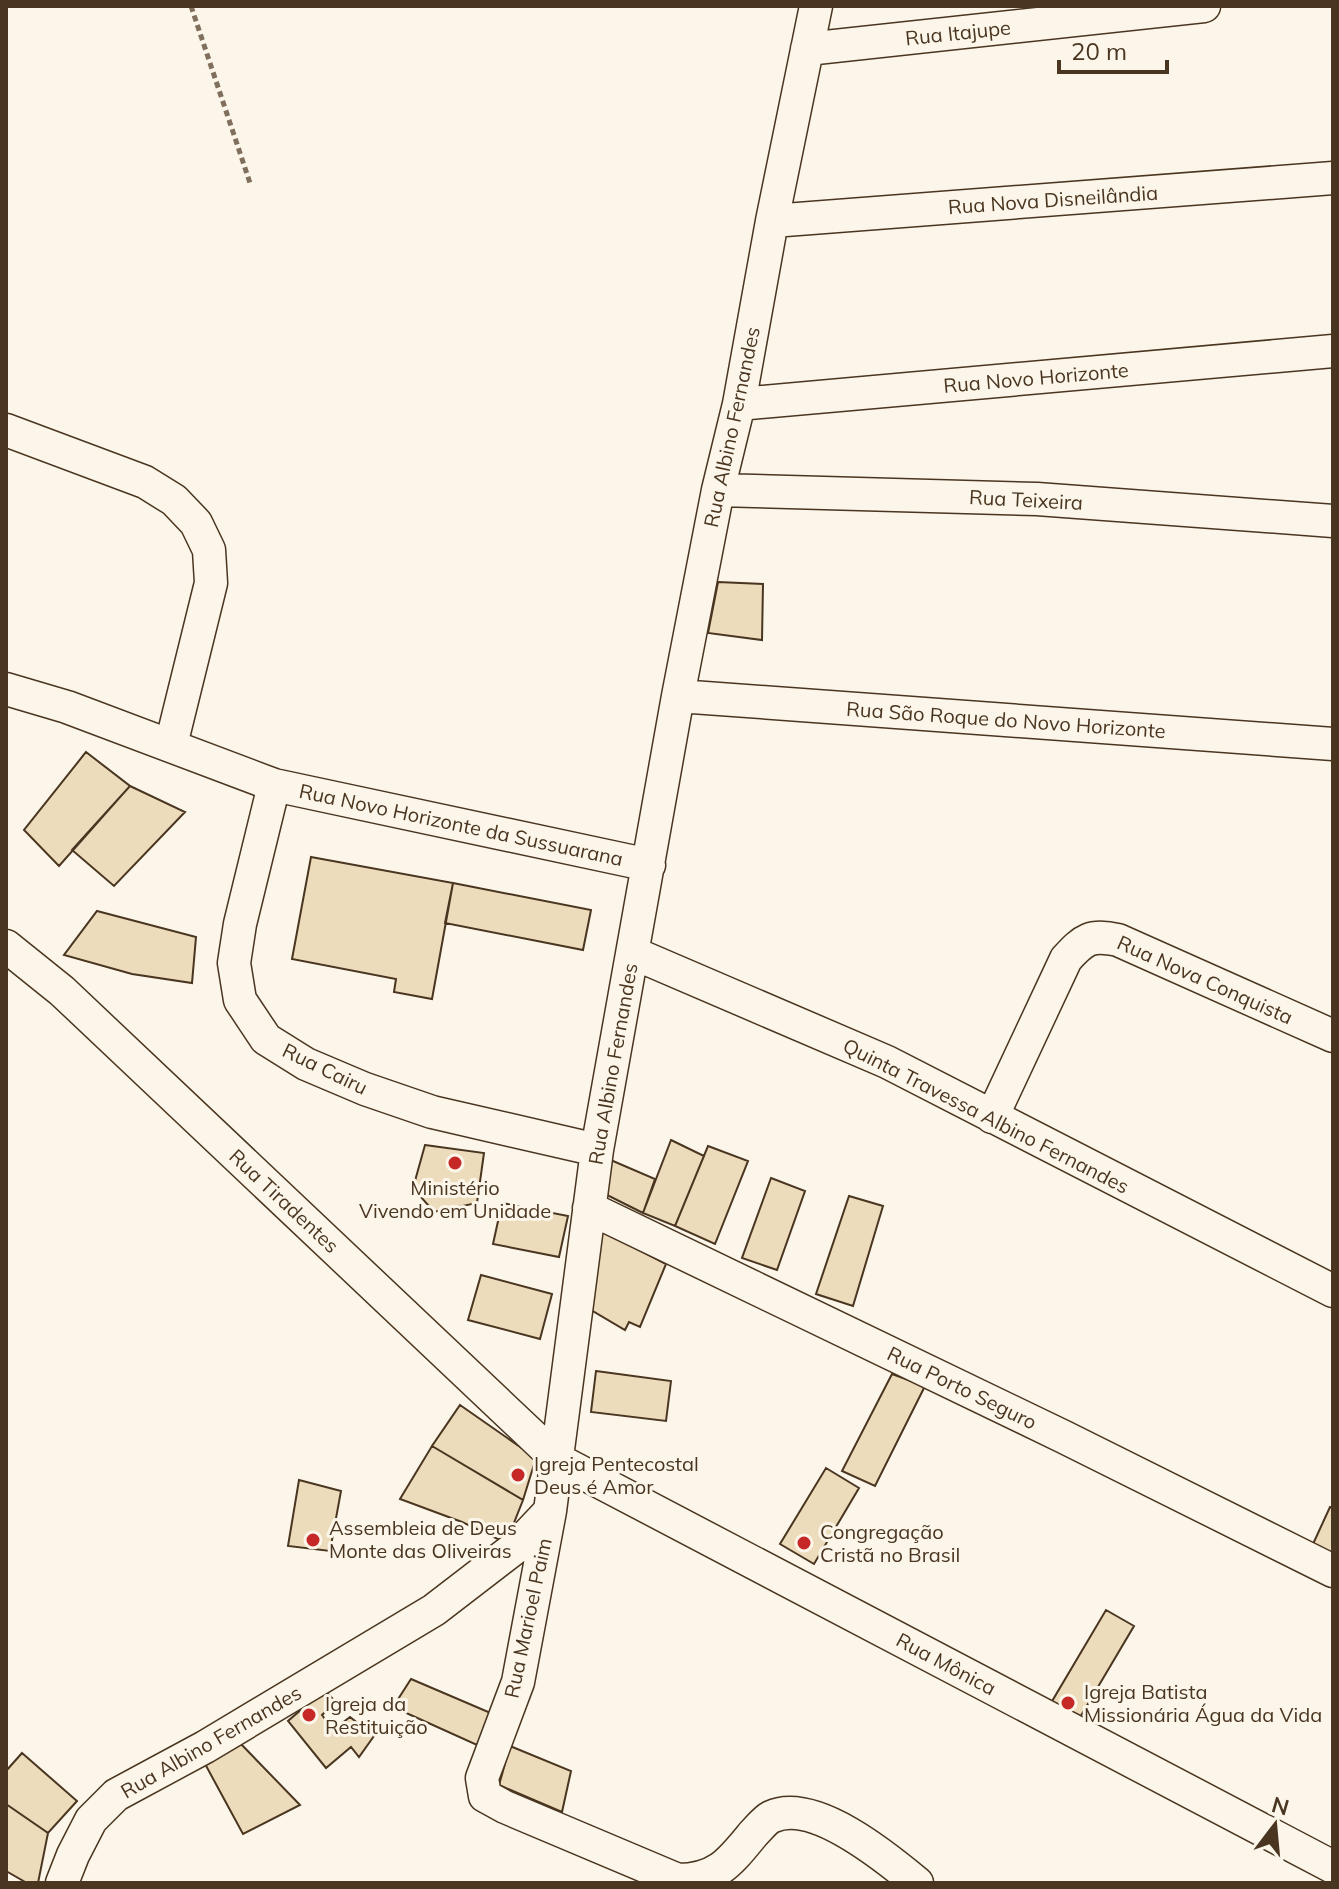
<svg xmlns="http://www.w3.org/2000/svg" width="1339" height="1889" font-family="Mulish,sans-serif">
<style>
.building{fill:#ecdcbc;stroke:#4a3520;stroke-width:2}
.lines{fill:none;stroke-linecap:round;stroke-linejoin:round}
.street-casing{stroke:#4a3520;stroke-width:35}
.path{stroke:#7f6f5c;stroke-width:5;stroke-dasharray:6 4;stroke-linecap:butt}
.street{stroke:#fbf6e9;stroke-width:32}
.poi-dot{fill:#c62828;stroke:#fbf6e9;stroke-width:3}
.labels{text-anchor:middle;stroke-width:6;stroke-linejoin:round;paint-order:stroke}
.street-label{font-size:20px;fill:#4a3520;stroke:#fbf6e9}
.poi-label{font-size:20px;fill:#4a3520;stroke:#fbf6e9;text-anchor:start}
</style>
<rect width="100%" height="100%" fill="#fbf6e9"/>
<path class="building" d="M718,582L763,584L762,640L708,633Z
M86,752L130,786L59,866L24,830Z
M130,786L185,812L114,886L72,850Z
M311,857L453,883L432,999L394,992L396,979L292,959Z
M453,883L591,910L583,950L445,923Z
M97,911L196,937L192,983L132,974L64,955Z
M671,1140L704,1156L675,1226L643,1213Z
M425,1145L484,1153L477,1203L434,1212L413,1188Z
M708,1146L748,1161L715,1244L675,1226Z
M606,1158L655,1179L643,1213L597,1190Z
M771,1178L805,1191L777,1270L742,1258Z
M849,1196L883,1206L853,1306L816,1294Z
M502,1203L568,1216L559,1257L493,1244Z
M601,1230L666,1264L640,1327L629,1322L625,1330L586,1307Z
M481,1275L552,1294L540,1339L468,1320Z
M596,1371L671,1381L666,1421L591,1412Z
M892,1374L925,1386L875,1486L842,1471Z
M460,1405L536,1458L523,1500L432,1446Z
M432,1446L523,1500L506,1543L462,1522L400,1499Z
M826,1468L859,1488L814,1564L780,1544Z
M299,1480L341,1491L330,1551L288,1546Z
M1330,1507L1333,1508V1554L1313,1544Z
M1106,1610L1134,1626L1079,1719L1051,1703Z
M411,1679L493,1714L477,1745L393,1707Z
M324,1690L336,1702L322,1715L333,1730L350,1717L374,1736L359,1757L351,1747L326,1768L288,1721Z
M239,1742L300,1805L243,1834L204,1762Z
M510,1746L571,1771L562,1812L499,1785Z
M22,1753L77,1801L48,1833L6,1804V1771Z
M6,1804L48,1833L38,1883H27L6,1871Z"/>
<g class="lines">
<g class="street-casing">
<path id="street" d="M807,49L1204,6
M772,221L1333,178
M739,404L1333,351
M6,430L145,482L174,500L196,523L209,550L211,583L171,745
M718,490L1037,499L1333,521
M6,689L67,707L274,785L649,865
M678,696L1333,744
M274,785L240,924L234,963L240,1000L266,1039L306,1064L365,1089L432,1112L597,1150
M6,946L62,991L558,1460L1333,1867
M633,953L887,1062L1333,1291
M992,1117L1066,959C1084,939 1091,934 1118,940L1333,1036
M589,1208L1064,1437L1333,1571
M550,1511L518,1682L482,1778L485,1796L505,1807L678,1880C717,1880 730,1862 753,1834C758,1829 765,1820 771,1817C813,1797 887,1858 917,1883
M62,1883L73,1855L91,1820L116,1795L205,1747L434,1610L516,1547L550,1511L597,1150L678,696L718,490L739,404L772,221L816,6"/>
</g>
<path class="path" d="M191,6L251,186"/>
<use href="#street" class="street"/>
</g>
<g class="poi-dot">
<circle cx="455" cy="1163" r="8"/>
<circle cx="518" cy="1475" r="8"/>
<circle cx="313" cy="1540" r="8"/>
<circle cx="804" cy="1543" r="8"/>
<circle cx="1068" cy="1703" r="8"/>
<circle cx="309" cy="1715" r="8"/>
</g>
<g class="labels">
<g class="street-label">
<text transform="translate(958 33) rotate(-6)" y="7">Rua Itajupe</text>
<text transform="translate(1053 200) rotate(-4)" y="7">Rua Nova Disneilândia</text>
<text transform="translate(1036 378) rotate(-5)" y="7">Rua Novo Horizonte</text>
<text transform="translate(732 427) rotate(-78)" y="7">Rua Albino Fernandes</text>
<text transform="translate(1026 500) rotate(3)" y="7">Rua Teixeira</text>
<text transform="translate(1006 720) rotate(4)" y="7">Rua São Roque do Novo Horizonte</text>
<text transform="translate(461 825) rotate(12)" y="7">Rua Novo Horizonte da Sussuarana</text>
<text transform="translate(1205 980) rotate(24)" y="7">Rua Nova Conquista</text>
<text transform="translate(613 1064) rotate(-80)" y="7">Rua Albino Fernandes</text>
<text transform="translate(325 1069) rotate(26)" y="7">Rua Cairu</text>
<text transform="translate(986 1116) rotate(27)" y="7">Quinta Travessa Albino Fernandes</text>
<text transform="translate(284 1201) rotate(43)" y="7">Rua Tiradentes</text>
<text transform="translate(962 1388) rotate(26)" y="7">Rua Porto Seguro</text>
<text transform="translate(528 1618) rotate(-78)" y="7">Rua Marioel Paim</text>
<text transform="translate(946 1664) rotate(28)" y="7">Rua Mônica</text>
<text transform="translate(211 1742) rotate(-30)" y="7">Rua Albino Fernandes</text>
</g>
<g class="poi-label">
<text x="455" y="1195" text-anchor="middle">Ministério<tspan x="455" dy="23">Vivendo em Unidade</tspan></text>
<text x="534" y="1471">Igreja Pentecostal<tspan x="534" dy="23">Deus é Amor</tspan></text>
<text x="329" y="1535">Assembleia de Deus<tspan x="329" dy="23">Monte das Oliveiras</tspan></text>
<text x="820" y="1539">Congregação<tspan x="820" dy="23">Cristã no Brasil</tspan></text>
<text x="1084" y="1699">Igreja Batista<tspan x="1084" dy="23">Missionária Água da Vida</tspan></text>
<text x="325" y="1711">Igreja da<tspan x="325" dy="23">Restituição</tspan></text>
</g>
</g>
<rect width="1339" height="1889" fill="none" stroke="#4a3520" stroke-width="16"/>
<g transform="translate(1275 1825) rotate(16)" stroke="#fbf6e9" stroke-width="6" paint-order="stroke">
<path d="M0-6L14 30L0 20L-14 30Z" fill="#4a3520"/>
<text y="-12" font-size="22" font-weight="bold" text-anchor="middle" fill="#4a3520">N</text>
</g>
<path d="M1059 60v12h108v-12" fill="none" stroke="#4a3520" stroke-width="4"/>
<text x="1071" y="60" font-size="24" fill="#4a3520" stroke="#fbf6e9" stroke-width="6" paint-order="stroke">20 m</text>
</svg>
